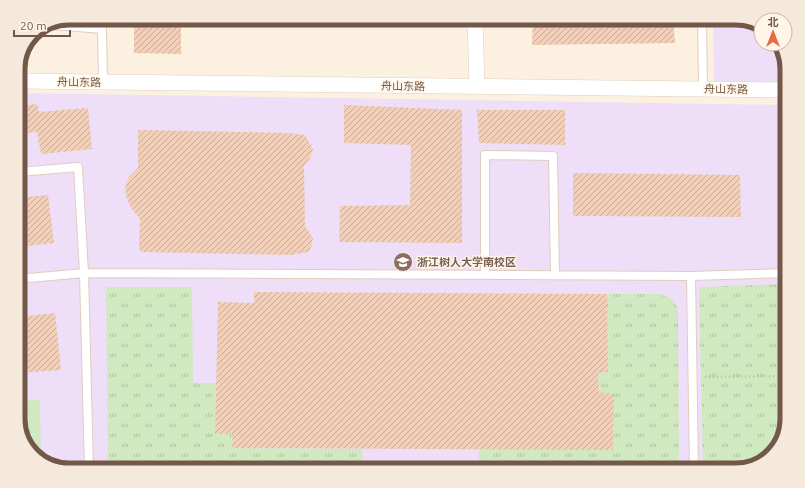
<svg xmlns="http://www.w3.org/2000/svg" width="805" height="488" font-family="Ubuntu,'Noto Sans SC',sans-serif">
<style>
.education{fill:#eedef8}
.grass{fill:url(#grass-tufts)}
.garden{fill:#d1e9c0}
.building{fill:url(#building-hatch)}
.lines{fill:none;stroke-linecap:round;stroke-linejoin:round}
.lane-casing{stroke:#e0cebd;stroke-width:10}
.street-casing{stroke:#e0cebd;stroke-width:16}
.path{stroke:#d6b39d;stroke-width:2.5;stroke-dasharray:1 3;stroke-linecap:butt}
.lane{stroke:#fff;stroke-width:8}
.street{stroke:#fff;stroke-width:15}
.labels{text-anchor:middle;stroke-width:3;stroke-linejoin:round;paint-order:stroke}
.street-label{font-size:11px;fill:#735748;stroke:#fff6e7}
.education-label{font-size:11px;font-weight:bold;fill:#785e54;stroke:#fff6e7;text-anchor:start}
.rim{fill:none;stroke:#735748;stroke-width:5}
</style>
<defs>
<pattern id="grass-tufts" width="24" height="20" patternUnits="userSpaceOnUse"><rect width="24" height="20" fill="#d1e9c0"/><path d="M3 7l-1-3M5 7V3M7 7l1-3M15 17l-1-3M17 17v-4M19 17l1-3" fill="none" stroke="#aec09e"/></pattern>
<pattern id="building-hatch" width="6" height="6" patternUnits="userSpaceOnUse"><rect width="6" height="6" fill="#f1cfb9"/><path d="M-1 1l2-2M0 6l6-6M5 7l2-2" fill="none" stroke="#c8ab98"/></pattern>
</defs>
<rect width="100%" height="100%" fill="#fcf1e1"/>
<path class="education" d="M713,18H736L761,25V44H780L787,66V83L714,85Z
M18,93L787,105V419L780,445L762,463L736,470H69L43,463L25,445L18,422Z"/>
<path class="grass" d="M787,284V419L780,445L762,463L736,470H703L699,287Z
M106,287H192L193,383H216L215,434H233L232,448L362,449L363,470H108Z
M607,294H660L672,299L678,308L679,470H479V449L613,450L614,394L599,392L598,373L608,372Z"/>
<path class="garden" d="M40,400L41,461L25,445L18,422V401Z"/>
<path class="building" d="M134,18L181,20V54L134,53Z
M533,18H673L675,43L532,45Z
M37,104L39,112L88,108L92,149L41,154L37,132L18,134V106Z
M344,105L462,110V243L339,242L340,206L410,205L411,145L344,143Z
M477,110H565V145L479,143Z
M138,130L289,133L305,135L313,149L310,158L304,166L305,226L313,238L312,245L308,252L290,255L141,252L139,248L140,219L132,209L127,199L125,188L129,177L138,168Z
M780,148H787V216H782Z
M573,173L740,175L741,217L573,216Z
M48,195L54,243L18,247V198Z
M254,292L607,294L608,372L598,373L599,392L614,394L613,450L232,448L233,434H215L218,302L254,303Z
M55,313L61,370L18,373V317Z"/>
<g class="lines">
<g class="lane-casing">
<path id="lane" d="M702,18L703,89
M52,25L102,29L103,82
M18,172L78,167L84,273L89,470
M485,275V155L553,156L555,275
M691,276L694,470
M18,279L84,273L691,276L787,273"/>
</g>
<g class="street-casing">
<path id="street" d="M475,18L477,87
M18,81L787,90"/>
</g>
<path class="path" d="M705,377L787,376"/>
<use href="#lane" class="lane"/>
<use href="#street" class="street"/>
</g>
<defs>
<g id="university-disc" transform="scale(1)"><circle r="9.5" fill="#8d6e63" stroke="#fff6e7"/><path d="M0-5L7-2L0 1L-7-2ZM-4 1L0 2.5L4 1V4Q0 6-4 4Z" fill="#fff"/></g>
</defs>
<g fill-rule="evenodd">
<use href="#university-disc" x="403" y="262"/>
</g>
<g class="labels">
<g class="street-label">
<text transform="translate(79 82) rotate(1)" y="4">舟山东路</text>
<text transform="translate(403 86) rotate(1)" y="4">舟山东路</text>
<text transform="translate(726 89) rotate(1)" y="4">舟山东路</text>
</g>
<g class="education-label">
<text x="417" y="266">浙江树人大学南校区</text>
</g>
</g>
<path d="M0 0H805V488H0ZM69 25H736A44 44 0 0 1 780 69V419A44 44 0 0 1 736 463H69A44 44 0 0 1 25 419V69A44 44 0 0 1 69 25Z" fill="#f4e9da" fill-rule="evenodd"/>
<path class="rim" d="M69 25H736A44 44 0 0 1 780 69V419A44 44 0 0 1 736 463H69A44 44 0 0 1 25 419V69A44 44 0 0 1 69 25Z"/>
<g transform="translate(773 32)"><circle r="19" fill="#fff6e7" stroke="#c7b6a7"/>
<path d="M0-3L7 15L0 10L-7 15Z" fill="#e66a46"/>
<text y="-6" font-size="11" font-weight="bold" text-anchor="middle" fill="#735748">北</text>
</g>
<path d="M14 30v6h56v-6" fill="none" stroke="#735748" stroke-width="2"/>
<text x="20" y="30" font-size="12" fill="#735748" stroke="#fff6e7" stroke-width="3" paint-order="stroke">20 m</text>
</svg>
